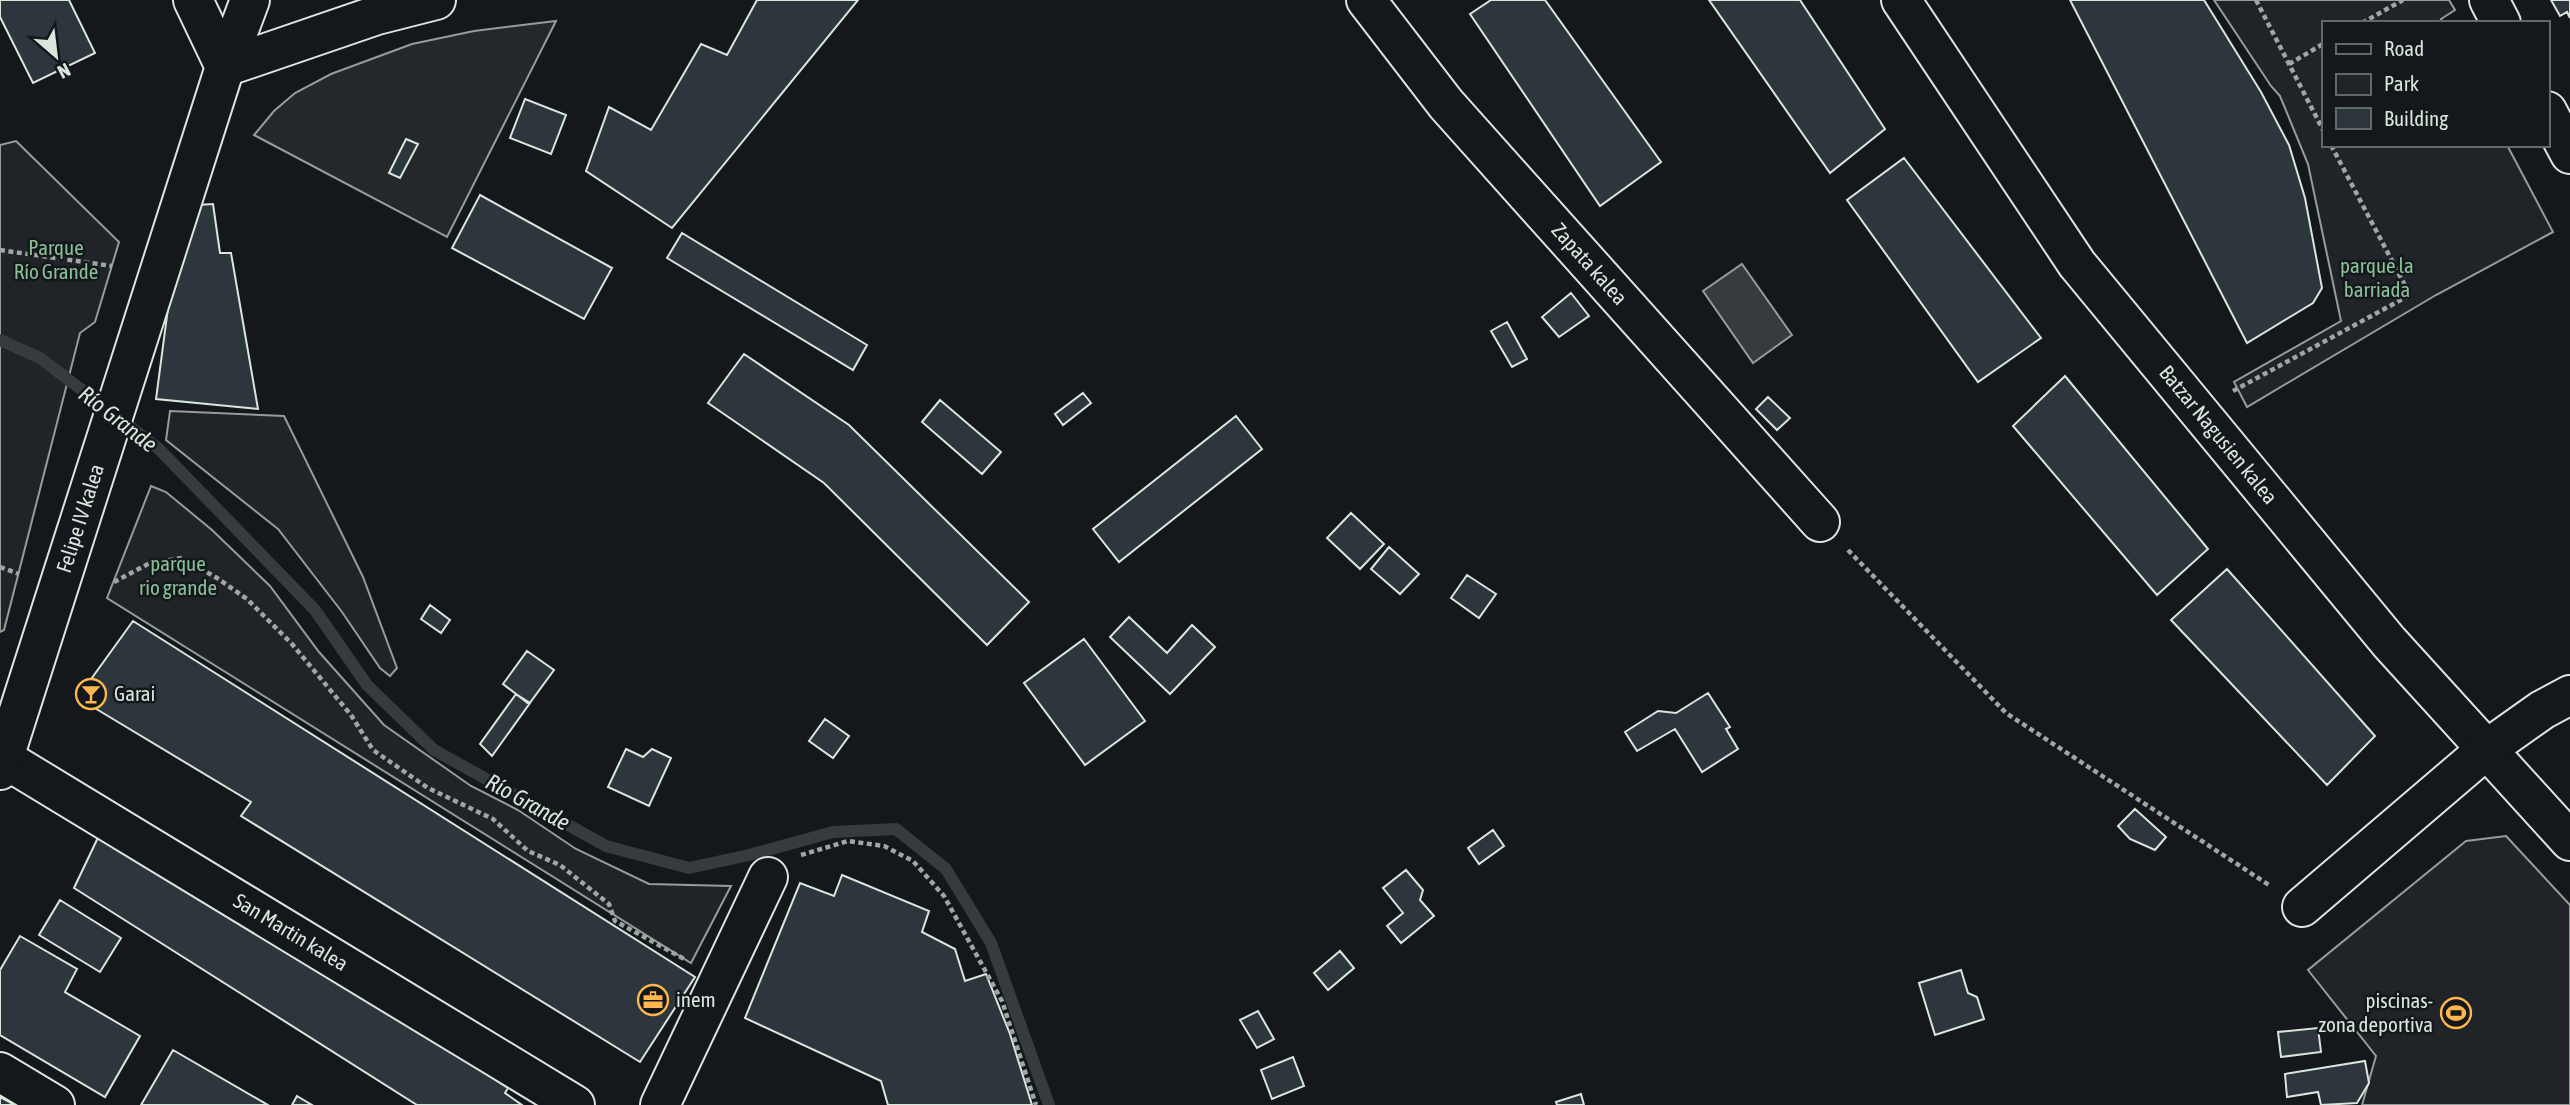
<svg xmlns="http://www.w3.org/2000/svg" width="2570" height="1105" font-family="'Asap Condensed',sans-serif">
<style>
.green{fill:#202428;stroke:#939e99;stroke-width:2}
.parking{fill:#24282b;stroke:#939e99;stroke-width:2}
.water{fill:#363b3e;stroke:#939e99;stroke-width:2}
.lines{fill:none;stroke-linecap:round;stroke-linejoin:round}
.stream{stroke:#363b3e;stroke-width:12}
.building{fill:#2c363c;stroke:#d8e6dc;stroke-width:2}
.minor-casing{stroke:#d8e6dc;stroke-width:42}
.major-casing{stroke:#d8e6dc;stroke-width:42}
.path{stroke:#9da8a2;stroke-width:4.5;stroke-dasharray:5 3.5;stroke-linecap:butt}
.minor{stroke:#14181c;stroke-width:38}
.major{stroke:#14181c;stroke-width:38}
.labels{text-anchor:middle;stroke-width:5;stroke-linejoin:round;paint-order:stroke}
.park-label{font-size:21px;fill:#8ac095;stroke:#14181c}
.street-label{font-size:21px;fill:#d8e6dc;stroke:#14181c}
.poi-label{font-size:21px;fill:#d8e6dc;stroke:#14181c;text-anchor:start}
.water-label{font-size:23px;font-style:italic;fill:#d8e6dc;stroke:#14181c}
</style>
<rect width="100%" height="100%" fill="#14181c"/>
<path class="green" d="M2214,0H2449L2455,10L2441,19L2443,23H2323V145H2507L2553,232L2436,295L2247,407L2234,382L2341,321L2308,164L2280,96L2271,86Z
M16,141L119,242L95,322L80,333L4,630L0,632V145Z
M170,411L284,416L363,577L397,668L390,676L380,668L342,612L278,529L166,440Z
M151,486L166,492L212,530L270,586L319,652L384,725L471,786L518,810L576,849L649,884L731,886L691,963L107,598Z
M2506,836L2570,905V1105H2362L2376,1056L2308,970L2466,841Z"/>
<path class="parking" d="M556,21L447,237L254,135L274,111L295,93L331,74L412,44L474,31Z"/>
<path class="water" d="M1742,264L1792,335L1753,363L1703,291Z"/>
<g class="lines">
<path class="stream" d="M0,340L40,358L158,448L315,610L367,685L434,750L606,846L689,868L749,855L833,832L896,829L946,869L991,943L1049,1105"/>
</g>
<path class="building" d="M0,0H69L95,53L33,83L0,17Z
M757,0H858L672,228L586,171L609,107L651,130L701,44L727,55Z
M1491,0H1545L1661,162L1600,206L1470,14Z
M1709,0H1800L1885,129L1830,173Z
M2070,0H2204L2261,92L2289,145L2305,198L2322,288L2313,303L2247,343Z
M2551,0H2570V18L2567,12L2560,16Z
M525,99L566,115L551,154L510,138Z
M406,139L418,144L400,178L389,173Z
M1904,158L2041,338L1978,382L1847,200Z
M480,195L612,268L584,319L452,248Z
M213,204L220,253H231L258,409L156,399L175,255L196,205Z
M682,233L867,345L853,370L667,258Z
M1571,293L1589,316L1559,337L1542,317Z
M1507,322L1527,359L1512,367L1491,331Z
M744,354L849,425L1029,602L987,645L824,483L708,403Z
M2065,376L2208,549L2157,595L2013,426Z
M1083,393L1091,403L1063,425L1055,414Z
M1768,397L1790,418L1777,430L1756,409Z
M940,400L1001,452L982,474L922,422Z
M1236,416L1262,449L1119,562L1093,529Z
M1351,513L1384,544L1360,569L1327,538Z
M1389,547L1419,574L1400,594L1371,569Z
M2227,569L2375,736L2327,785L2171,620Z
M1467,575L1496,594L1479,618L1451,598Z
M430,605L450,620L441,633L421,619Z
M1129,617L1167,653L1192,625L1215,647L1170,694L1110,637Z
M133,621L695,977L640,1062L241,816L251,802L93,707L89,682Z
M1084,639L1145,721L1085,765L1024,683Z
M527,651L554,670L529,704L503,684Z
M1708,693L1730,727L1726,729L1738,749L1702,772L1675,729L1637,751L1625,732L1658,711L1676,713Z
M516,694L530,703L492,756L480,744Z
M825,719L849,736L833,758L809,741Z
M626,749L643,757L652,749L671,758L649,806L608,787Z
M2135,809L2166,837L2155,850L2130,839L2118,826Z
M103,827L508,1088L505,1093L522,1105H417L74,888Z
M1493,830L1504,846L1479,864L1468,848Z
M1406,870L1423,890L1420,900L1434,916L1401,943L1387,926L1403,913L1383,888Z
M842,875L929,911L922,932L955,949L965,981L986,974L1010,1034L1032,1105H888L881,1081L745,1018L800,883L834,896Z
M60,900L121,938L100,972L39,935Z
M20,936L77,969L65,992L140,1036L105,1097L0,1035V970Z
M1340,951L1354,968L1328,990L1314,973Z
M1961,970L1968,993L1977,997L1984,1019L1935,1035L1919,983Z
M1258,1011L1274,1039L1257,1048L1240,1020Z
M2318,1028L2321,1052L2281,1057L2278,1032Z
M173,1050L268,1105H141Z
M1293,1057L1304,1086L1272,1099L1261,1070Z
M2365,1061L2369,1083L2357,1103L2321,1105L2318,1092L2287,1097L2285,1074Z
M1581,1094L1584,1105H1557L1556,1102Z
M297,1096L312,1105H292Z
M0,1097L15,1105H0Z"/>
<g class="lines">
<g class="minor-casing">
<g id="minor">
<path d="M193,0L225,67"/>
<path id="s1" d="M1366,0L1446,104L1820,522"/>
<path id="s2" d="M1901,0L2077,264L2389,642L2570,841"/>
<path d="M2489,0L2501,23"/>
<path d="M225,67L377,15L436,0"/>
<path d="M2547,111L2570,154"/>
<path id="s3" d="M0,756L575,1105"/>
<path id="s4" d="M0,770L225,67L250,0"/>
<path d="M2302,907L2487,749L2542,710L2570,695"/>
<path d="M660,1105L768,877"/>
</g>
</g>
<g class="major-casing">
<path id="major" d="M0,1072L55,1105"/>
</g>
<path class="path" d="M2256,0L2323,130
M2362,23L2403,0
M2289,64L2323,44
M0,250L112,266
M2233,391L2410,295L2331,145
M1848,550L2006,713L2269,885
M0,567L19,574
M114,582L150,563L182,558L217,578L247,599L292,644L351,715L373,750L428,788L493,819L528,851L560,865L609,904L615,921L686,960
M801,855L848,841L884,846L913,861L944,896L1002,1001L1036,1105"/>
<use href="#minor" class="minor"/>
<use href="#major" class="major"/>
</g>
<defs>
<g id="bar-ring" transform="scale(1.575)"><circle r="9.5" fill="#14181c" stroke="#ffb74d" stroke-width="1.5"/><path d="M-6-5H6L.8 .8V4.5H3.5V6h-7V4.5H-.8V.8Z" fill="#ffb74d"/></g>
<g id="office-ring" transform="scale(1.575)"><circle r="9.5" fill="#14181c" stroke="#ffb74d" stroke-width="1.5"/><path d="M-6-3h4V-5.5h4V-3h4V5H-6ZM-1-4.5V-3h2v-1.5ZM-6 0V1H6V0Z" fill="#ffb74d"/></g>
<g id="stadium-ring" transform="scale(1.575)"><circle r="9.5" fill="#14181c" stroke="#ffb74d" stroke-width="1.5"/><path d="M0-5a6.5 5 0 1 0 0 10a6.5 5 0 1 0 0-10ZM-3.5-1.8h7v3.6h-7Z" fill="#ffb74d"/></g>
</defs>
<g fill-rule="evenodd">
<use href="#bar-ring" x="91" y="694"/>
<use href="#office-ring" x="653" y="1000"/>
<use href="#stadium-ring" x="2456" y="1013"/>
</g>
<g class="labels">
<g class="park-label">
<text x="56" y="255">Parque<tspan x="56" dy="24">Río Grande</tspan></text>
<text x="2377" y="273">parque la<tspan x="2377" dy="24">barriada</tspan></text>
<text x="178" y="571">parque<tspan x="178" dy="24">rio grande</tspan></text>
</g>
<g class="street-label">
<text dy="7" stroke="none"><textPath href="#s1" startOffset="346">Zapata kalea</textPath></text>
<text dy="7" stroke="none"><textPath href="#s2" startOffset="539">Batzar Nagusien kalea</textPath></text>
<text dy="7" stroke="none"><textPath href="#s4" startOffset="264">Felipe IV kalea</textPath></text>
<text dy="7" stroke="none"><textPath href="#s3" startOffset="340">San Martin kalea</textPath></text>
</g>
<g class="poi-label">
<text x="114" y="701">Garai</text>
<text x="676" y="1007">inem</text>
<text x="2433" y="1008" text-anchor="end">piscinas-<tspan x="2433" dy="24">zona deportiva</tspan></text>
</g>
<g class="water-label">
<text transform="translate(118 419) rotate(38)" y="8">Río Grande</text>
<text transform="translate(528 802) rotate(29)" y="8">Río Grande</text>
</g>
</g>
<rect x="2322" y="21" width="228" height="126" fill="#14181c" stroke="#626a69" stroke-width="2"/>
<rect x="2336" y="44" width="35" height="10" fill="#14181c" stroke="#626a69" stroke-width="2"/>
<text x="2384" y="56" font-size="21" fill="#d8e6dc">Road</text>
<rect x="2336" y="74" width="35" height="21" fill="#202428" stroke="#626a69" stroke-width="2"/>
<text x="2384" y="91" font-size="21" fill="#d8e6dc">Park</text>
<rect x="2336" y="108" width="35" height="21" fill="#2c363c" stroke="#626a69" stroke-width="2"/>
<text x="2384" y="126" font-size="21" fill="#d8e6dc">Building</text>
<g transform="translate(56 56) rotate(152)" stroke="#14181c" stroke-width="5" paint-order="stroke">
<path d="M0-5L12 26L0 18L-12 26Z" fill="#d8e6dc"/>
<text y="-10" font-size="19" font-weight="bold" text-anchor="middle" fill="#d8e6dc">N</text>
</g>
</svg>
